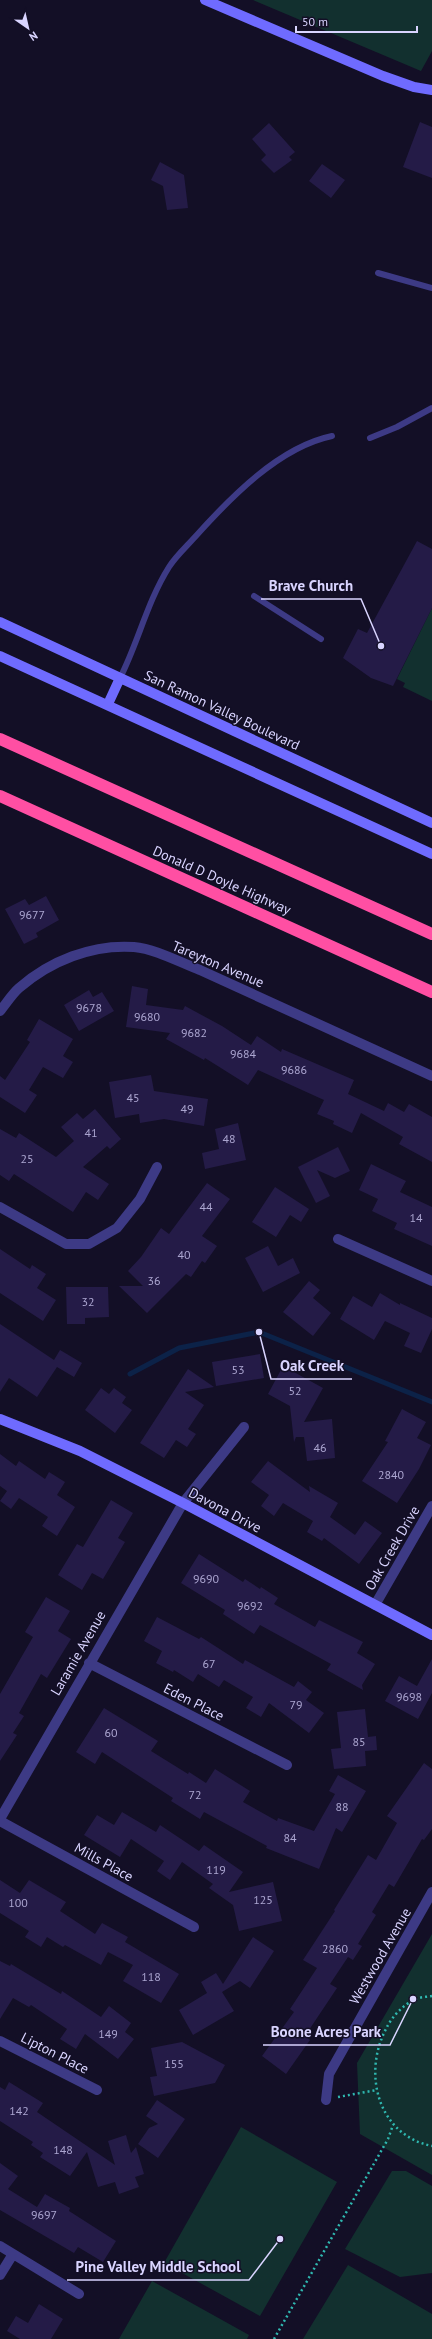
<svg xmlns="http://www.w3.org/2000/svg" width="432" height="2339" font-family="'PT Sans',sans-serif">
<style>
.green{fill:#12302f}
.lines{fill:none;stroke-linecap:round;stroke-linejoin:round}
.stream{stroke:#0c2248;stroke-width:5}
.building{fill:#241b47}
.path{stroke:#2fb8b0;stroke-width:2.5;stroke-dasharray:2 3;stroke-linecap:butt}
.lane{stroke:#3d3a85;stroke-width:6}
.street{stroke:#3d3a85;stroke-width:10}
.secondary{stroke:#6f6bff;stroke-width:10}
.highway{stroke:#ff4fa3;stroke-width:12}
.labels{text-anchor:middle;stroke-width:3;stroke-linejoin:round;paint-order:stroke}
.number-label{font-size:12px;fill:#aca6d1}
.street-label{font-size:14px;fill:#d9d4ff;stroke:#130f26}
.leader{fill:none;stroke:#d9d4ff;stroke-width:1.5}
.callout-dot{fill:#d9d4ff;stroke:#130f26;stroke-width:1.5}
.callout-label{font-size:15px;text-anchor:middle;font-weight:bold;fill:#d9d4ff;stroke:#130f26;stroke-width:3;stroke-linejoin:round;paint-order:stroke}
</style>
<rect width="100%" height="100%" fill="#130f26"/>
<path class="green" d="M253,0H432V51L421,71Z
M432,608V701L403,687L405,683L397,679Z
M432,1934V2175L360,2134L357,2063Z
M241,2127L337,2182L260,2316L164,2263Z
M392,2171H406L432,2186V2273L400,2277L345,2249Z
M348,2265L432,2314V2339H303Z
M152,2281L249,2335L247,2339H119Z"/>
<g class="lines">
<path class="stream" d="M130,1374L179,1348L259,1332L432,1402"/>
</g>
<path class="building" d="M420,122L432,127V178L403,167Z
M269,123L295,152L289,157L292,160L274,173L261,160L266,155L252,139Z
M160,162L184,175L188,208L167,210L163,186L151,180Z
M322,164L345,180L331,198L309,181Z
M417,541L432,549V608L393,686L371,678L343,658L358,629L367,633Z
M46,896L59,920L36,933L38,937L24,944L5,909L25,899L29,905Z
M132,986L148,989L146,1005L183,1010L185,1006L222,1026L251,1045L257,1036L281,1052L282,1049L354,1080L348,1094L384,1111L388,1103L404,1112L409,1104L432,1117V1162L399,1144L403,1137L361,1113L352,1133L333,1124L334,1121L317,1114L324,1100L258,1070L248,1085L205,1058L204,1060L166,1039L170,1033L126,1027Z
M89,990L93,997L102,992L114,1011L79,1031L64,1005Z
M39,1019L73,1039L63,1056L73,1062L63,1078L43,1067L29,1090L37,1095L25,1113L0,1097V1076L5,1080L30,1042L27,1040Z
M151,1075L154,1091L208,1099L204,1126L164,1119L140,1123L139,1114L115,1118L109,1082Z
M95,1109L121,1139L110,1149L107,1146L83,1167L109,1184L98,1200L86,1192L73,1212L14,1174L9,1181L0,1175V1129L16,1138L19,1133L56,1157L74,1141L61,1127L77,1113L83,1119Z
M238,1123L246,1160L205,1169L202,1153L219,1149L215,1129Z
M338,1147L350,1171L335,1178L317,1170L330,1196L316,1203L298,1167Z
M371,1164L406,1181L400,1192L432,1207V1246L394,1229L397,1223L372,1211L378,1199L359,1190Z
M207,1183L230,1199L202,1236L217,1246L205,1263L202,1261L191,1277L186,1274L147,1313L119,1286H143L128,1271L141,1257L161,1228L169,1234Z
M275,1187L309,1209L301,1222L290,1215L276,1237L252,1222Z
M268,1246L278,1266L293,1258L300,1273L263,1292L245,1258Z
M0,1249L30,1269L32,1265L46,1274L37,1288L56,1300L43,1321L0,1293Z
M309,1281L320,1290L313,1298L331,1313L313,1336L283,1312Z
M66,1287H108L109,1317L85,1318V1324H67Z
M380,1293L400,1305V1303L432,1318V1329L421,1353L404,1346L410,1333L385,1321L374,1340L340,1319L353,1296L372,1307Z
M0,1324L54,1360L60,1350L82,1363L74,1377L57,1367L37,1397L9,1378L0,1392Z
M260,1354L264,1378L216,1386L212,1362Z
M283,1366L323,1388L304,1422L332,1419L335,1458L307,1461L304,1437H296L294,1442L290,1406L268,1394Z
M188,1369L214,1387L185,1392L204,1405L188,1429L196,1434L187,1447L176,1440L164,1458L140,1443Z
M101,1388L109,1394L114,1388L126,1397L122,1403L132,1410L115,1433L85,1410Z
M402,1409L426,1422L417,1438L431,1445L419,1469L397,1503L362,1481L388,1442L385,1441Z
M0,1454L16,1466L19,1461L45,1479L49,1472L65,1482L57,1495L75,1507L57,1536L42,1526L48,1517L19,1498L11,1509L0,1501L7,1491L0,1486Z
M268,1461L310,1492L309,1486L338,1503L330,1517L355,1535L365,1521L382,1533L359,1564L324,1538L322,1541L307,1532L313,1521L283,1503L274,1516L261,1506L269,1495L251,1482Z
M111,1500L133,1513L118,1538L125,1542L103,1579L92,1573L82,1590L58,1575L77,1544L83,1547Z
M199,1554L243,1582L245,1579L260,1589L261,1587L278,1598L274,1604L315,1627L319,1620L363,1642L357,1653L375,1664L362,1685L363,1690L327,1670L331,1664L260,1625L254,1634L223,1614L225,1610L181,1583Z
M46,1597L70,1611L58,1631L71,1639L47,1678L41,1674L19,1713L24,1716L13,1733L17,1735L0,1761V1694L33,1637L25,1632Z
M157,1617L199,1639L201,1637L243,1664L245,1660L294,1687L298,1681L312,1692L306,1700L324,1713L309,1733L269,1703L261,1717L246,1708L253,1697L224,1680L219,1687L198,1674L193,1682L174,1670L173,1672L156,1663L162,1651L144,1641Z
M432,1659V1693L418,1719L385,1701L399,1676L417,1686Z
M104,1708L158,1741L151,1751L188,1774L189,1772L206,1783L215,1769L250,1791L243,1802L277,1821L278,1818L314,1831L335,1794L329,1791L338,1775L366,1791L342,1832L336,1828L319,1869L266,1848L267,1846L204,1812L200,1819L171,1801L173,1798L102,1752L95,1764L76,1752Z
M365,1709L368,1737L376,1736L377,1750L365,1751L366,1766L334,1769L331,1749L341,1748L337,1712Z
M424,1763L432,1769V1829L424,1840L422,1839L394,1887L389,1884L372,1912L376,1915L358,1944L362,1946L353,1960L348,1957L330,1984L337,1988L305,2036L310,2040L286,2074L262,2056L294,2012L290,2009L317,1968L303,1960L335,1911L334,1910L368,1855L376,1860L397,1823L387,1816Z
M122,1812L156,1832L160,1825L199,1851L204,1845L243,1872L229,1892L273,1882L282,1921L239,1931L233,1905L209,1888L213,1884L182,1862L170,1880L157,1871L164,1861L131,1839L120,1857L84,1835L97,1815L114,1825Z
M0,1880L20,1893L29,1880L66,1902L60,1911L95,1934L102,1923L128,1937L125,1942L179,1974L161,2003L123,1981L133,1965L108,1952L101,1965L65,1945L63,1947L47,1937L41,1947L25,1937L29,1931L0,1913Z
M253,1937L274,1951L250,1988L240,1981L222,1992L234,2011L193,2035L179,2010L207,1993L201,1982L216,1973L223,1984Z
M0,1961L10,1966L11,1964L61,1994L62,1991L101,2017L109,2006L131,2023L125,2032L134,2039L118,2059L85,2034L76,2049L60,2039L67,2029L31,2005L29,2007L13,1998L0,2019Z
M182,2042L225,2065L215,2083L154,2096L150,2077L157,2076L151,2048Z
M9,2082L43,2103L37,2112L115,2165L108,2141L126,2135L131,2153L136,2147L144,2174L135,2177L139,2187L119,2194L115,2182L98,2187L87,2152L70,2176L40,2157L43,2153L31,2145L33,2142L0,2121V2087L5,2090Z
M157,2100L185,2119L158,2158L138,2144L149,2128L158,2124L146,2116Z
M0,2163L18,2176L8,2189L37,2207L45,2194L70,2208L69,2211L116,2241L103,2262L78,2247L74,2253L0,2210Z
M39,2304L63,2319L51,2339H20L7,2331L16,2316L28,2323Z"/>
<g class="lines">
<path class="path" d="M432,1996C426,1997 419,1997 414,2000C403,2005 392,2017 387,2027C362,2072 377,2135 432,2146
M338,2097L377,2090
M274,2339L388,2139L393,2125"/>
<path class="lane" d="M378,273L432,288
M370,438L397,427L432,408
M254,596L321,639
M120,678C138,643 147,602 169,567C176,556 186,547 195,537C230,498 279,447 332,436"/>
<path class="street" d="M0,1011C6,1004 12,994 19,988C50,961 92,944 134,947C156,949 179,962 200,970L432,1076
M0,1207L66,1244H89L117,1228L140,1199L157,1167
M338,1239L432,1281
M375,1605L432,1506
M89,1663L287,1765
M0,1819L183,1503L244,1427
M0,1821L194,1927
M0,2041L97,2090
M326,2100L329,2074L432,1892
M0,2246L79,2294
M0,2275L13,2254"/>
<path class="secondary" d="M205,0L383,76L414,87L432,90
M0,622L432,823
M0,656L432,854
M108,704L120,678
M0,1419L80,1451L183,1503L432,1635"/>
<path class="highway" d="M0,739L432,934
M0,796L432,992"/>
</g>
<g class="labels">
<g class="number-label">
<text x="32" y="919">9677</text>
<text x="89" y="1012">9678</text>
<text x="147" y="1021">9680</text>
<text x="194" y="1037">9682</text>
<text x="243" y="1058">9684</text>
<text x="294" y="1074">9686</text>
<text x="133" y="1102">45</text>
<text x="187" y="1113">49</text>
<text x="91" y="1137">41</text>
<text x="229" y="1143">48</text>
<text x="27" y="1163">25</text>
<text x="206" y="1211">44</text>
<text x="416" y="1222">14</text>
<text x="184" y="1259">40</text>
<text x="154" y="1285">36</text>
<text x="88" y="1306">32</text>
<text x="238" y="1374">53</text>
<text x="295" y="1395">52</text>
<text x="320" y="1452">46</text>
<text x="391" y="1479">2840</text>
<text x="206" y="1583">9690</text>
<text x="250" y="1610">9692</text>
<text x="209" y="1668">67</text>
<text x="409" y="1701">9698</text>
<text x="296" y="1709">79</text>
<text x="111" y="1737">60</text>
<text x="359" y="1746">85</text>
<text x="195" y="1799">72</text>
<text x="342" y="1811">88</text>
<text x="290" y="1842">84</text>
<text x="216" y="1874">119</text>
<text x="263" y="1904">125</text>
<text x="18" y="1907">100</text>
<text x="335" y="1953">2860</text>
<text x="151" y="1981">118</text>
<text x="108" y="2038">149</text>
<text x="174" y="2068">155</text>
<text x="19" y="2115">142</text>
<text x="63" y="2154">148</text>
<text x="44" y="2219">9697</text>
</g>
<g class="street-label">
<text transform="translate(222 710) rotate(25)" y="5">San Ramon Valley Boulevard</text>
<text transform="translate(222 880) rotate(24)" y="5">Donald D Doyle Highway</text>
<text transform="translate(218 964) rotate(23)" y="5">Tareyton Avenue</text>
<text transform="translate(225 1510) rotate(28)" y="5">Davona Drive</text>
<text transform="translate(392 1548) rotate(-60)" y="5">Oak Creek Drive</text>
<text transform="translate(78 1653) rotate(-60)" y="5">Laramie Avenue</text>
<text transform="translate(194 1702) rotate(27)" y="5">Eden Place</text>
<text transform="translate(104 1862) rotate(29)" y="5">Mills Place</text>
<text transform="translate(380 1956) rotate(-60)" y="5">Westwood Avenue</text>
<text transform="translate(55 2053) rotate(27)" y="5">Lipton Place</text>
</g>
</g>
<path class="leader" d="M381 646L361 599H261M259 1332L271 1379H352M413 1999L390 2045H263M280 2239L249 2280H67"/>
<g class="callout-dot">
<circle cx="381" cy="646" r="4"/>
<circle cx="259" cy="1332" r="4"/>
<circle cx="413" cy="1999" r="4"/>
<circle cx="280" cy="2239" r="4"/>
</g>
<g class="callout-label">
<text x="311" y="591">Brave Church</text>
<text x="312" y="1371">Oak Creek</text>
<text x="326" y="2037">Boone Acres Park</text>
<text x="158" y="2272">Pine Valley Middle School</text>
</g>
<g transform="translate(28 28) rotate(146)" stroke="#130f26" stroke-width="3" paint-order="stroke">
<path d="M0-3L7 15L0 10L-7 15Z" fill="#d9d4ff"/>
<text y="-6" font-size="11" font-weight="bold" text-anchor="middle" fill="#d9d4ff">N</text>
</g>
<path d="M296 26v6h121v-6" fill="none" stroke="#d9d4ff" stroke-width="2"/>
<text x="302" y="26" font-size="12" fill="#d9d4ff" stroke="#130f26" stroke-width="3" paint-order="stroke">50 m</text>
</svg>
